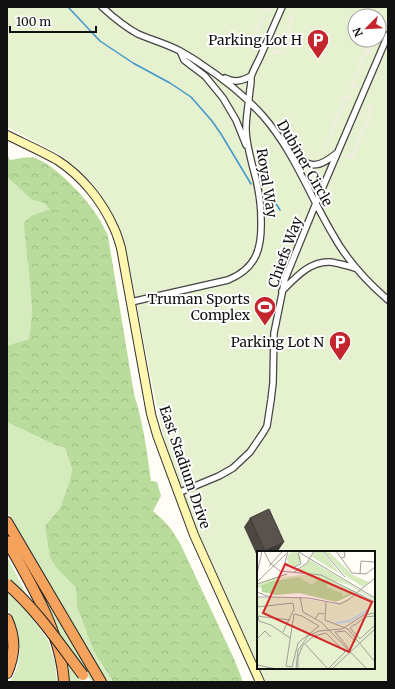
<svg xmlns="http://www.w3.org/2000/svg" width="395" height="689" font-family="Merriweather,serif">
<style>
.grass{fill:#d5ebbd}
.forest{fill:url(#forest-crowns)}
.pitch{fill:#e6f2cf;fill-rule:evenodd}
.plaza{fill:#f1ede2}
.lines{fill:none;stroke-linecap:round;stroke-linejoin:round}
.stream{stroke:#3f96cf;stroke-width:1.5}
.minor-casing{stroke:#444;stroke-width:8}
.secondary-casing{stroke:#333;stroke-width:10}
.motorway-casing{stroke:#222;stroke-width:12}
.minor{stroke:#fff;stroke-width:5.5}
.secondary{stroke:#fff6b0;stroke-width:8}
.motorway{stroke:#f5a25d;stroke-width:10}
.motorway-bridge-casing{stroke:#222;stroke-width:12;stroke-linecap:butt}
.motorway-bridge{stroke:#f5a25d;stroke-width:10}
.wall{fill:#4d4742}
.shaded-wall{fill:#3f3936}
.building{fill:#5a524d;stroke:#3f3936}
.labels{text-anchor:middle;stroke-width:4;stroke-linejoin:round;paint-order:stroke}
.poi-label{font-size:14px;fill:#111;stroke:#fff;text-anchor:end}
.street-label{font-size:14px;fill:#111;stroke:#fff}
.inset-river{fill:none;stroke:#b9e0f7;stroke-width:2}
.inset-road{fill:none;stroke:#a09f9a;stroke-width:1}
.view{fill:#d62828;fill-opacity:0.15;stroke:#d62828;stroke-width:2}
.inset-edge{fill:none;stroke:#111;stroke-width:2}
</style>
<defs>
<pattern id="forest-crowns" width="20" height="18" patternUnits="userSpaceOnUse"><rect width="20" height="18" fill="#b9dc9c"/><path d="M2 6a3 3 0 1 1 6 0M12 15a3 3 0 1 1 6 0" fill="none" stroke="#9ebc85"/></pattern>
</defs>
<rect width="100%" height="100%" fill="#fffdf5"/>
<path class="grass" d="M7,177L32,200L45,203L50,209L33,215L25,233L31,286V325L29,339L18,342L7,346Z
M7,422L55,445L65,448L72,469L70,480L60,508L45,526L68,579L76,588L77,607L91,644L102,666L113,682H107L7,511Z
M7,556L26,594L25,596L7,580Z
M7,591L23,606L48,640L55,663L57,682H10C22,665 22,640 14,621C12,616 8,611 7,607C6,602 7,595 7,591Z
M44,598L49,599L98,682H92L64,647L61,637Z
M68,663L82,682H70Z"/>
<path class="forest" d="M7,154L10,160C18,159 28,156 35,158C57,166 86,198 98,217C102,223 105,230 108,236L134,394C143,422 147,451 151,481L157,482L161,496L153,511L164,521L171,529L180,543L235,661L243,682H113L97,657L91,644L77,607L76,588L56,567L50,557L45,526L60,508L70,480L72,469L65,448L55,445L7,422V346L18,342L29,339C36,300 26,261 24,222L33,215L50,209L44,203L32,200L7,177Z"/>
<path class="pitch" d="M7,7H388V682H266L259,668H374V552H258V665L197,531L164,439L153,389L129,265L121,233L113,215L100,193L80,171L59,154L7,127ZM355,16H379V40H355Z"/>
<path class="plaza" d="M266,7H271L272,11L267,9L254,41L258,44L256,45H254L252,44L251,40Z
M289,15L293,17V20L280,52L278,54H275L273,52V50L278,51L291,20L286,18Z
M367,48L371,50V54L367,52L353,83L358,86L355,88H353L351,84L365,50Z
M347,95L351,96L352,100L347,98L326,147H324L345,96Z
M368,104L372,105L373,109L353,157L351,159L348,158L346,157V154L351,156L371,108L366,106Z"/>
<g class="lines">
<path class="stream" d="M68,7L100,41L133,63L170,83L191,97L212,121L221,134L251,184
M271,202L277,205L280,210"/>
<g class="minor-casing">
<path id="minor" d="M102,7C113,17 125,27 138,34C152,40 167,44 180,51C187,55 194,59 201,64C224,79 245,96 263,116C293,150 309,194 332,233C346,259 366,281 388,300
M180,51L184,60L205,76L223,98L236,120L246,145
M225,78C235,83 242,81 251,76
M291,154C312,168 317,169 337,153
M282,291C296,277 310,261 330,262C339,263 347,266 355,268
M131,302L228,280C257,268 262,248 261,219C261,206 259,192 256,179C252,164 246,144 246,129C246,115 249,102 250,89C251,85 251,81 251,77C253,70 258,62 261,55C268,39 275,23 282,7
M178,493L219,476L233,468L250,452L263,433L267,426L271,400L273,383L274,333L285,279L316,203L388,35"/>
</g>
<g class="secondary-casing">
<path id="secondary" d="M7,135C23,143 41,151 57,160C82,176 102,201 114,228C117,234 119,241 121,248L151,414L157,435L194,535L260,682"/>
</g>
<g class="motorway-casing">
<path id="motorway" d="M7,522L101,682
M7,541C31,584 61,632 64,682
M7,619C16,639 15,654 7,673"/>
</g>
<use href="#minor" class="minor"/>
<use href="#secondary" class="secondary"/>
<use href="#motorway" class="motorway"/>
<g class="motorway-bridge-casing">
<path id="motorway-bridge" d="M7,584C37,610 59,643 83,675"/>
</g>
<use href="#motorway-bridge" class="motorway-bridge"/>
</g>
<path class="wall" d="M250,518L278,551L276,552H258V558L244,527Z"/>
<path class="shaded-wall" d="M284,542L278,551L276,552H264L265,551Z"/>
<path class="building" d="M269,509L284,542L265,551L250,518Z"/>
<defs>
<g id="parking-pin" transform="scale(1.15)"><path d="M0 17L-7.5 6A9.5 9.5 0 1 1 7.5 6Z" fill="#c4262e" stroke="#fff"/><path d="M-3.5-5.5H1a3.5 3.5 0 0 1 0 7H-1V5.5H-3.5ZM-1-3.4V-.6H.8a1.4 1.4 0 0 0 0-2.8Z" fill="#fff"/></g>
<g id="stadium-pin" transform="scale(1.15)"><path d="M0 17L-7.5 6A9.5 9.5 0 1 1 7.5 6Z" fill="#c4262e" stroke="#fff"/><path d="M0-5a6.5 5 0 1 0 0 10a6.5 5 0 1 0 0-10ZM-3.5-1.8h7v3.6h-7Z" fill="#fff"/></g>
</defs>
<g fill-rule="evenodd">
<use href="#parking-pin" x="318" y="40"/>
<use href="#stadium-pin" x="265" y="307"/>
<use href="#parking-pin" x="340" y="342"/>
</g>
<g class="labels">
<g class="poi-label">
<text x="302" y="45">Parking Lot H</text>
<text x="250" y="304">Truman Sports<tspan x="250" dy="16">Complex</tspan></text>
<text x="324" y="347">Parking Lot N</text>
</g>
<g class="street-label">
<text transform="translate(305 163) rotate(60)" y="5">Dubiner Circle</text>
<text transform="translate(267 183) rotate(81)" y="5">Royal Way</text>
<text transform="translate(285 252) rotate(-70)" y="5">Chiefs Way</text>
<text transform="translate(185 467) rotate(71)" y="5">East Stadium Drive</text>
</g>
</g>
<g transform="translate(257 551)">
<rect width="118" height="118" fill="#fffdf5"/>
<path d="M57,0H65L83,23L55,6ZM67,0H71L96,24L112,31L106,36L90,26ZM30 8a7 7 0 1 1 14 0a7 7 0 1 1-14 0ZM53,9L118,48V50L92,34L41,20ZM55,23L64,25L100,41L86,46L85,42L70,36L71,32H75L70,29L62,28L55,34L42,26L21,28L0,38V34L16,27Z" fill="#d5ebbd"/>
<path d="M42,26L55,34L62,28L70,29L75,32H71L70,36L85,42L86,46L95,40L97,43L79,51L42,42L19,44L5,41L4,35L15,30Z" fill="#b9dc9c"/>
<path d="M102,42L118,52V118L0,117V47L37,46L79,53Z" fill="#e6f2cf"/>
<path class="inset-river" d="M79,72L92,70L111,59"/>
<path class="inset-road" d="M7,0L13,12L23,20L64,24L118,51M31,0L28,11L35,17L44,13L41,2M40,0L118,47M66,0L88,26M79,0L84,7L88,6L87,0M84,7L95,22L109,23L118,16M12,15L26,0M37,21L50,12L57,0M0,23L5,0M103,23L104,10L118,11M0,31L29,3M0,33L30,23M0,41L13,46L51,47L83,53L91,49L118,27M0,46H13M43,46L46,61L64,71L110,118M69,51L68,69L91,78L118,111M0,56L36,52L37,58L26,81M37,63L45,65L62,75L41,92L35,116L29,115ZM0,65L33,69M1,65L2,70L14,74L33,87M58,68L62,62L67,63M98,73L93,77L103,88L118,74M98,74L108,66L118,65M0,88L8,80L14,86M48,93L71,118M92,98L78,81L88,80L99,91M0,114L20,118M39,118L41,99L51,85L62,80L85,78L107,64L118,62M41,118V106L46,94L57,85L69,82L88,101L71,118M75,118L118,78"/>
<path class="view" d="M28,13L115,51L92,101L6,62Z"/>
<rect width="118" height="118" class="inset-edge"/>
</g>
<rect width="395" height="689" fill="none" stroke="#111111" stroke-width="16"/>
<g transform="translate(367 28) rotate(246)"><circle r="19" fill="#ffffff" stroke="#a0a0a0"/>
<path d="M0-3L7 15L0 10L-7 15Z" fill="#c4262e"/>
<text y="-6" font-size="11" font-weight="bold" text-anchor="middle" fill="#111111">N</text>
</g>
<path d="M10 26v6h86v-6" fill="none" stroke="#111111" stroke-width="2"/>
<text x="16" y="26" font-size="12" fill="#111111" stroke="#ffffff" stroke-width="3" paint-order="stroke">100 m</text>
</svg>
